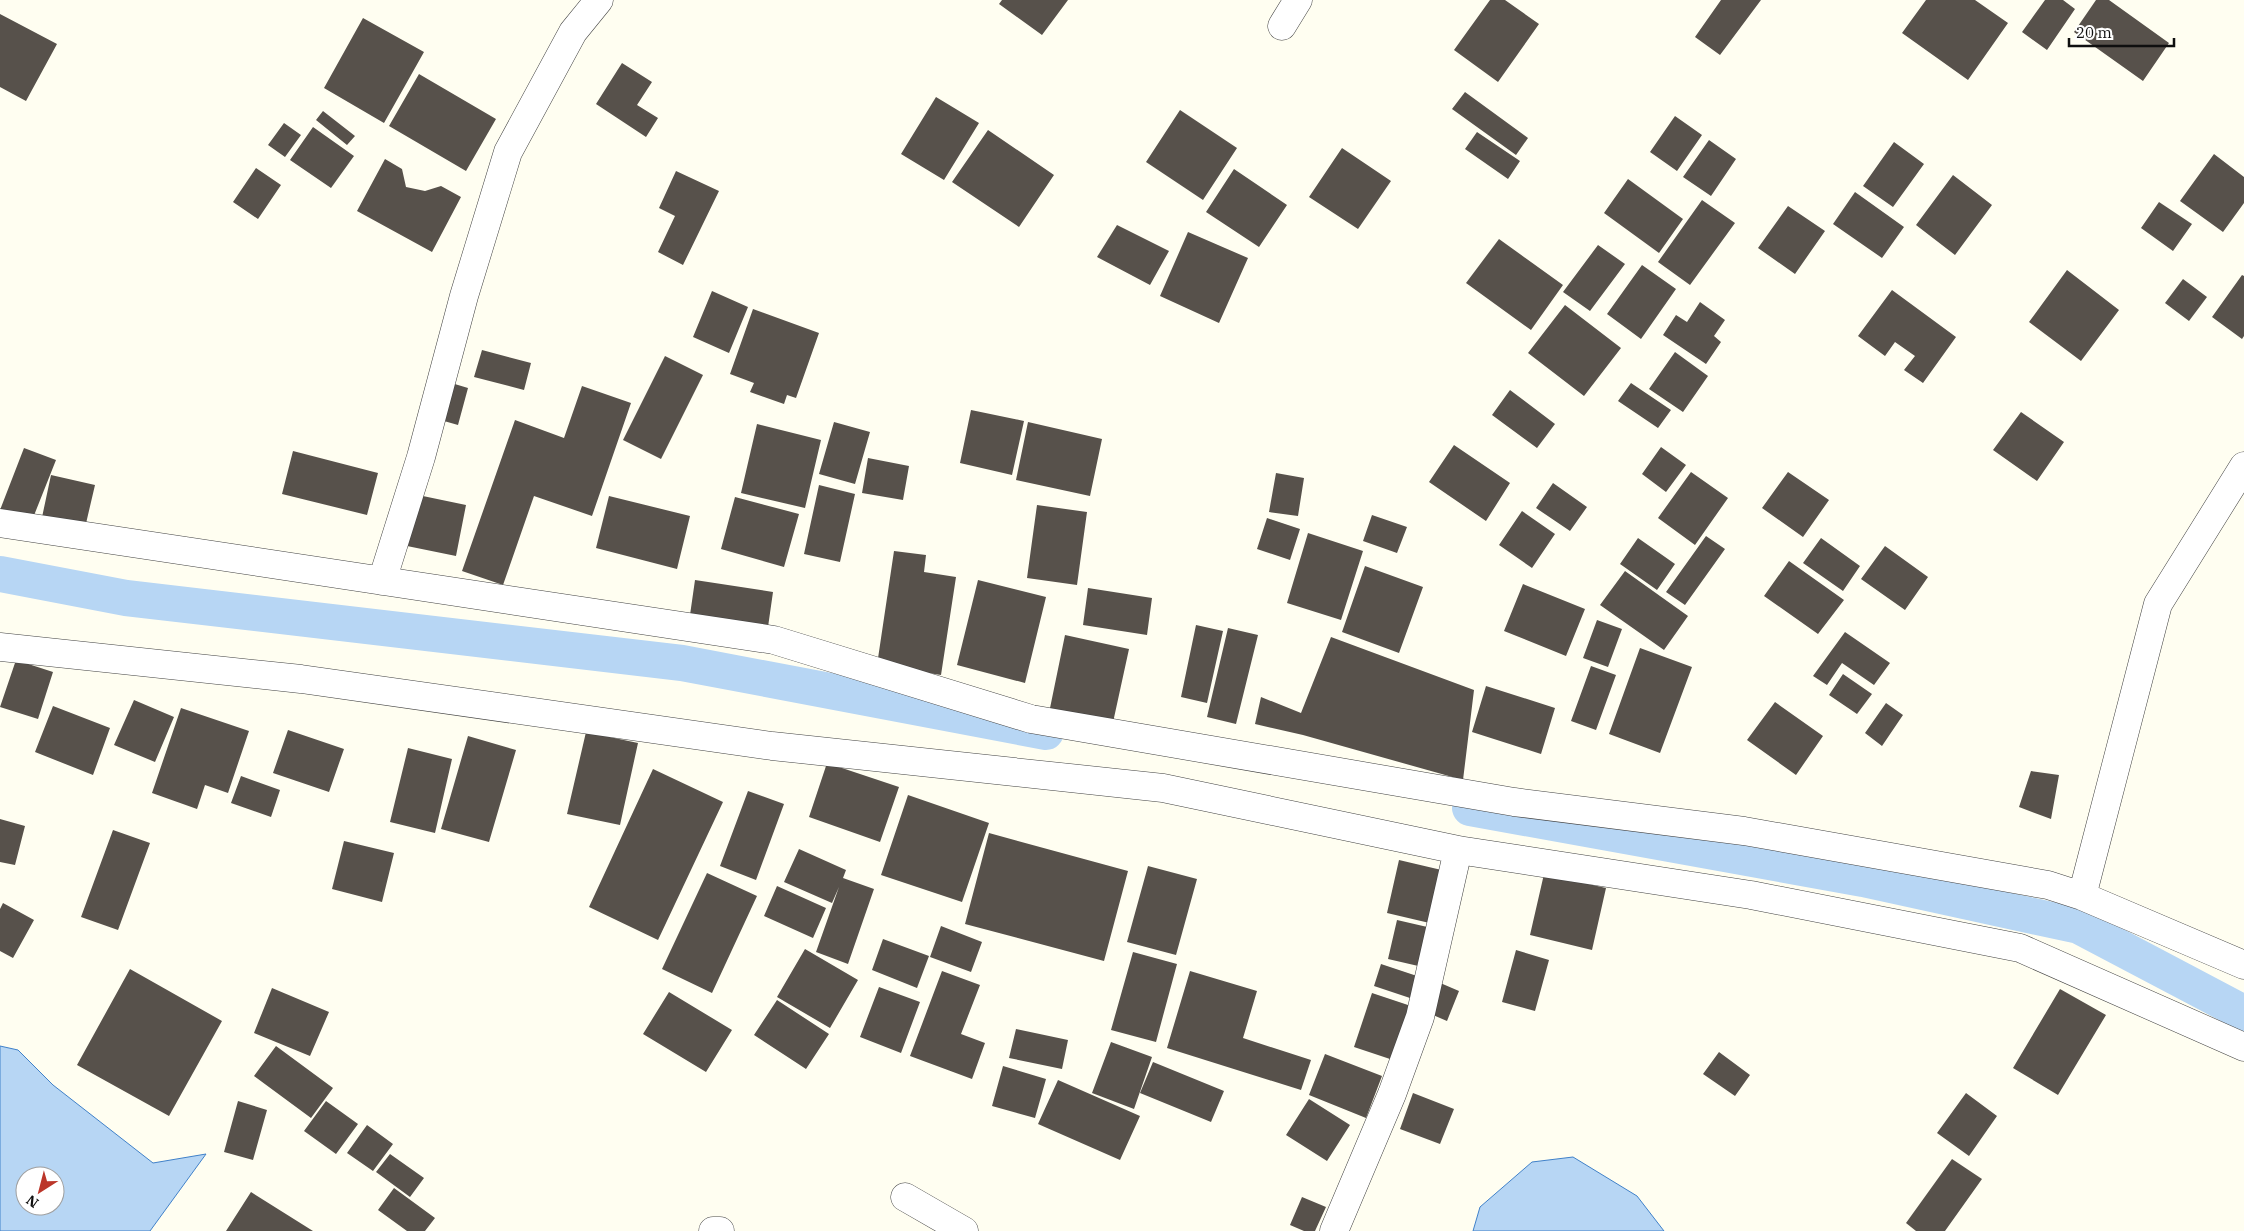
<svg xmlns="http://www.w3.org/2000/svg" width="2244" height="1231" font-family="'IBM Plex Serif',serif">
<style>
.water{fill:#b7d6f4;stroke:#4081c9;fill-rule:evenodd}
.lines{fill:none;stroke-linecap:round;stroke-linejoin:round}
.canal{stroke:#b7d6f4;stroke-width:36}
.building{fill:#57514b}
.minor-casing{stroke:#424242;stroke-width:29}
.minor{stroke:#fff;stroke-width:28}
</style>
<rect width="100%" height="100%" fill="#fffef1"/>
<path class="water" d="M0,1046L18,1050L53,1085L153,1163L206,1154L150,1231H0ZM25,1176H55V1206H25Z
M1573,1157L1637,1196L1664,1231H1473L1480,1207L1532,1162Z"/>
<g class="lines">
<path class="canal" d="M0,574L126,598L682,663L1046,732
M1470,808L1863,879L2079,926L2244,1013"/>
</g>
<path class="building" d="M1002,0H1068L1042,35L999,4Z
M1490,0H1505L1539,24L1498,82L1454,50Z
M1721,0H1761L1720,55L1695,37Z
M1926,0H1975L2008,23L1968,80L1902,33Z
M2045,0H2063L2075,9L2047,50L2022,32Z
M2096,0H2109L2169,43L2143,81L2074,32Z
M0,14L57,44L26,101L0,87Z
M363,18L424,52L384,123L324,88Z
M622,63L652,82L637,105L658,118L646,137L596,104Z
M419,74L496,119L466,171L389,126Z
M1465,92L1528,138L1516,155L1452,109Z
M936,97L979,123L944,180L901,154Z
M1180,110L1237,148L1203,200L1146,162Z
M323,111L355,136L347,145L316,120Z
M1675,116L1702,135L1677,171L1650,152Z
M284,123L301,135L285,157L268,145Z
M313,127L354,156L331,188L290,160Z
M988,130L1054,175L1019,227L952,182Z
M1477,132L1520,161L1508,179L1465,149Z
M1709,140L1736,159L1711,196L1683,177Z
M1894,142L1924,164L1893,207L1863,186Z
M1342,148L1391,181L1358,229L1309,197Z
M2214,154L2244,177V203L2223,232L2180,201Z
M385,159L402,169L406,187L425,191L441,186L461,197L432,252L357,211Z
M256,168L281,185L258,219L233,202Z
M1234,169L1287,205L1259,247L1206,212Z
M676,171L719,191L683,265L658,252L675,216L659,208Z
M1953,175L1992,205L1955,255L1916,225Z
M1628,179L1683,219L1659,253L1604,213Z
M1855,192L1904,227L1882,258L1833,224Z
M1702,200L1735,223L1690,285L1658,262Z
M2159,202L2192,224L2173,251L2141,228Z
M1788,206L1825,231L1795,274L1758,248Z
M1117,225L1169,251L1150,285L1097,257Z
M1188,232L1248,258L1219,323L1160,296Z
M1499,239L1563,285L1531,330L1466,283Z
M1598,245L1625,264L1590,311L1563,292Z
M1642,265L1676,289L1641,339L1607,314Z
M2067,270L2119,310L2081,361L2029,322Z
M2242,275L2244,276V336L2242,339L2212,317Z
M2183,279L2207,297L2189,321L2165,303Z
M1892,290L1956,337L1923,383L1904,370L1915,356L1895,342L1885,356L1858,336Z
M712,291L748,307L729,353L693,337Z
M1700,302L1725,320L1714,336L1721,342L1706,364L1663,335L1676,315L1687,322Z
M1565,305L1621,348L1584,396L1528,353Z
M753,309L819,333L796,398L787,395L784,404L750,392L754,383L730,374Z
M482,350L531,363L524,390L474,377Z
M1675,352L1708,376L1683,412L1649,389Z
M665,356L703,375L661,459L623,440Z
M448,382L468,388L458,425L437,419Z
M1631,383L1671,410L1658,428L1618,401Z
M582,386L631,403L592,516L534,496L503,585L462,571L515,420L564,438Z
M1510,390L1555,424L1537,448L1492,415Z
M971,410L1024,421L1012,475L960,463Z
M2021,412L2064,442L2037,481L1993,450Z
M834,422L870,432L855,484L819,474Z
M1028,422L1102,439L1090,496L1016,480Z
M757,424L821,440L805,508L741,493Z
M1454,445L1510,483L1486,521L1429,482Z
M1661,447L1686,465L1666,492L1642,474Z
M24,448L56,460L29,528L0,510Z
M293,451L378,473L367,515L282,494Z
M868,458L909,466L903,500L862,493Z
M1691,472L1728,498L1695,545L1658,518Z
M1788,472L1829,500L1803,537L1762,508Z
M1276,473L1304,478L1298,516L1269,512Z
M51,475L95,485L84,532L41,522Z
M1553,483L1587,507L1570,531L1536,508Z
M819,485L855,494L840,562L804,554Z
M418,495L466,505L456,556L407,546Z
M609,496L690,516L677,569L596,548Z
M735,497L799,514L784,567L721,549Z
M1037,505L1087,512L1077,585L1027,578Z
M1522,511L1555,534L1532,568L1499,545Z
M1372,515L1407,527L1397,553L1363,541Z
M1267,518L1300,529L1290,560L1257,549Z
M1308,533L1363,551L1341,620L1287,603Z
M1706,536L1725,549L1685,605L1666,592Z
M1638,538L1675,564L1657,590L1620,564Z
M1821,538L1860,566L1843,591L1803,563Z
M1885,546L1928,577L1905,610L1861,579Z
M894,551L926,555L924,572L956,577L941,675L877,665Z
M1789,561L1844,600L1818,634L1764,596Z
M1365,566L1423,587L1399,653L1342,632Z
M1625,571L1688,616L1664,650L1600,605Z
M695,580L773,592L768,627L690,615Z
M978,580L1046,597L1025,683L957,665Z
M1523,584L1585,609L1566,656L1504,631Z
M1088,588L1152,598L1147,635L1083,625Z
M1597,620L1622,629L1608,667L1583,658Z
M1196,625L1223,631L1207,703L1181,697Z
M1228,628L1258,635L1236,724L1207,717Z
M1845,632L1890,663L1874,685L1842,663L1827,685L1813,676Z
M1065,635L1129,649L1112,727L1049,713Z
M1331,637L1474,690L1463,780L1303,735L1255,724L1261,697L1301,713Z
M1640,648L1692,667L1660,753L1609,734Z
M16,660L53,672L38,719L0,707Z
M1591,666L1616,675L1596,730L1571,721Z
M1843,674L1872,694L1857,714L1829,695Z
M1486,686L1555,708L1541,754L1472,732Z
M134,700L174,717L155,762L114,745Z
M1775,702L1823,736L1796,775L1747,740Z
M1886,703L1903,715L1882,746L1865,733Z
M53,706L110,728L93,775L35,752Z
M181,708L249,731L228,793L205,785L197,809L152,793Z
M288,730L344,749L329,792L273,773Z
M586,732L638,743L620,825L567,814Z
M468,736L516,750L489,842L441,829Z
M408,748L452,759L435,833L390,822Z
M827,763L899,787L880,842L809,817Z
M653,769L723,802L658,940L589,907Z
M2031,771L2059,775L2051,819L2019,807Z
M241,776L280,790L271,817L231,803Z
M748,791L784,804L756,880L720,866Z
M908,795L989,823L962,902L881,875Z
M0,819L25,826L15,865L0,862Z
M113,830L150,843L118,930L81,917Z
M989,833L1128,871L1104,961L965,924Z
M344,841L394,853L382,902L332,889Z
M799,849L846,870L843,878L874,889L848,964L816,952L839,887L832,903L784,882Z
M1399,860L1450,872L1438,925L1387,913Z
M1148,866L1197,879L1176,955L1127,942Z
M707,873L757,896L712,993L662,969Z
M1544,874L1606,888L1592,950L1530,935Z
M777,886L826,908L813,938L764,916Z
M3,903L34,920L13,958L0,951V909Z
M1397,920L1436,929L1427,968L1388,959Z
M941,926L982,942L971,972L930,957Z
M883,939L929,956L917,988L872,970Z
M805,949L858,980L830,1028L777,997Z
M1516,950L1549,960L1535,1011L1502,1002Z
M1133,952L1177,964L1156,1042L1111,1030Z
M1381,964L1426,979L1419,1001L1374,986Z
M130,969L222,1021L169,1116L77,1065Z
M942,971L980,985L961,1034L985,1043L972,1079L910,1056Z
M1190,971L1257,991L1243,1038L1311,1060L1301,1090L1167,1048Z
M1438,982L1459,991L1447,1021L1426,1012Z
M879,987L920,1002L901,1053L860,1037Z
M272,988L329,1012L310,1056L254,1033Z
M2060,989L2106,1015L2058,1095L2013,1068Z
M669,992L732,1030L706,1072L643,1034Z
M1372,993L1414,1007L1396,1061L1354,1047Z
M777,1000L829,1034L806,1069L754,1035Z
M1016,1029L1068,1040L1062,1069L1009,1058Z
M1111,1042L1152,1057L1134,1109L1092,1093Z
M276,1046L333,1088L311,1118L254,1076Z
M1719,1052L1750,1075L1735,1096L1703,1074Z
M1325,1054L1382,1076L1366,1118L1309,1095Z
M1153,1062L1224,1091L1211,1122L1140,1093Z
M1003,1066L1046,1079L1035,1118L992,1106Z
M1058,1080L1140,1116L1120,1160L1038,1124Z
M1413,1093L1454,1109L1440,1144L1400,1129Z
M1966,1093L1997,1116L1969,1156L1937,1133Z
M1309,1099L1350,1125L1327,1161L1286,1135Z
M238,1101L267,1110L253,1160L224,1152Z
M326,1101L358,1124L336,1154L304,1131Z
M367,1125L393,1144L373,1171L347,1153Z
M390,1154L424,1178L410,1197L376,1172Z
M1952,1159L1982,1179L1945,1231H1916L1906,1223Z
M394,1188L435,1218L425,1231H407L378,1210Z
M251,1192L313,1231H226Z
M1302,1197L1326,1207L1315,1231H1304L1290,1225Z"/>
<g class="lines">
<g class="minor-casing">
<path id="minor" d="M1282,26L1298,0
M0,523L774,640L1031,719L1514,802L1744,831L2048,885L2082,896L2244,965
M382,581L421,457L464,296L508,152L573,32L599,0
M0,647L301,679L772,746L1163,788L1458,850L1751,895L2020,948L2244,1047
M2082,896L2158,604L2244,466
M905,1197L964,1231
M713,1231H720
M1334,1231L1392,1094L1420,1017L1458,850"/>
</g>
<use href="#minor" class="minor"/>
</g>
<g transform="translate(40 1191) rotate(216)"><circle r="24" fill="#ffffff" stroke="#9f9f9f"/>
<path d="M0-4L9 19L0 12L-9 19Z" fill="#bb362a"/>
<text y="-8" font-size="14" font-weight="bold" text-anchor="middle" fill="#0f0f0f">N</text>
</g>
<path d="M2069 38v8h105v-8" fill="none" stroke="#0f0f0f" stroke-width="2.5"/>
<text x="2076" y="38" font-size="15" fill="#0f0f0f" stroke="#ffffff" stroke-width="4" paint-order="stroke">20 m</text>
</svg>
